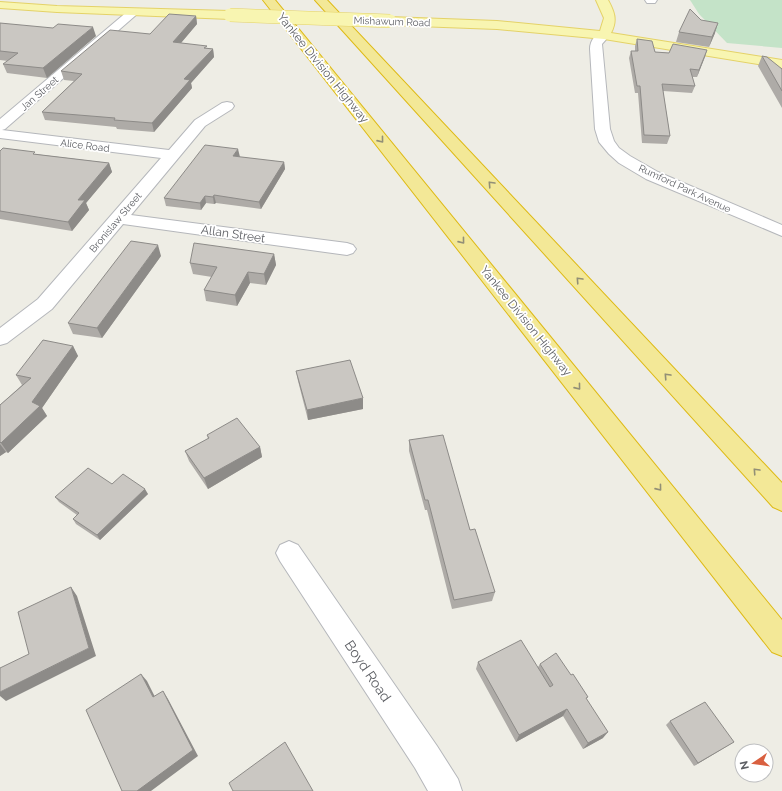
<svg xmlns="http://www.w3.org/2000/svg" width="782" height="791" font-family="Raleway,sans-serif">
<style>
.green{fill:#c4e3c8}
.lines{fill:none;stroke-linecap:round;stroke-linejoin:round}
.minor-casing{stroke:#b5b7bb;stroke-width:2}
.major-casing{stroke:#e4d268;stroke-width:2}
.highway-casing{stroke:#deba15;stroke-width:2}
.minor{fill:#fff;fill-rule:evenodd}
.major{fill:#f8f5b1;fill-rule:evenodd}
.highway{fill:#f3e897;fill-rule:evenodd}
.major-bridge-casing{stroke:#e4d268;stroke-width:14;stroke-linecap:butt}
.major-bridge{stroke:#f8f5b1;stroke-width:13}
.wall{fill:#aeaba7}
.shaded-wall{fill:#8d8b88}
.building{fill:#cac7c2;stroke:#8d8b88}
.oneway{stroke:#928f76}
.labels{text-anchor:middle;stroke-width:3.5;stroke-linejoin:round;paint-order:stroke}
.far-street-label{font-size:10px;fill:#5d5f64;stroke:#fff}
.street-label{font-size:12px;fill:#5d5f64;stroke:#fff}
.near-street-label{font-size:14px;fill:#5d5f64;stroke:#fff}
</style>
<rect width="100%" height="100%" fill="#eeede5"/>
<path class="green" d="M690,0H782V48L727,43L699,14Z"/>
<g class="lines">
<g class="minor-casing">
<path id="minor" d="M645,0H657L655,3H647Z
M132,10L136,11L138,13L136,15L5,129L2,130L169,150L195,120L222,103L227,102L232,103L234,106L232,109L205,126L131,215L347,243L353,245L356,249L353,253L347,255L123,224L52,309L7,343L0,345V328L38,299L161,158L0,138V119L128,11Z
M604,31L608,32L610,35L602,44L610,129L614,141L619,148L630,156L658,172L782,225V236L646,179L619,163L609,154L599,142L595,129L590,49C590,40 596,33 604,31Z
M289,541L298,545L437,746L458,779L462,791H428L415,768L280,561L276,553L280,545Z"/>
</g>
<g class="major-casing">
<path id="major" d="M596,0H608C614,11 618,20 611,33L782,60V68L604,39L497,29L390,25L386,24L384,21L386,18L390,17L497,21L600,31L604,18Z
M0,2L57,6L230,11L234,13L236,15L234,17L230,19L57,12L0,8Z"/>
</g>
<g class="highway-casing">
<path id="highway" d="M263,0H275L782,620V656L772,652Z
M315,0H327L782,483V511L773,507Z"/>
</g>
<use href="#minor" class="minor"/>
<use href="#major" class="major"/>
<use href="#highway" class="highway"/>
<g class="major-bridge-casing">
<path id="major-bridge" d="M230,15L390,21"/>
</g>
<use href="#major-bridge" class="major-bridge"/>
</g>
<path class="wall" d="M196,16L197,24L181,43L213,49L214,57L191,83L192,88L154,132L117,129L116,127L45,120L42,112L74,81L64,80L61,71L150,34Z
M701,20L715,33L709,47L676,42L679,32Z
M0,23L96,36L47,78L7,73L3,64L8,61L0,60Z
M637,39L655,52L669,53L707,50L697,77H692L695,86L692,93L663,91L670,136L667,144L642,143L638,93H635L629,58L631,51H635V46Z
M762,56L782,69V108L758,66Z
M0,151L35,154L109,163L112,172L86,203L89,210L72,231L0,219Z
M239,157L284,162L285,169L261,209L216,203L214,204L206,203L201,210L166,206L164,198Z
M274,254L276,265L266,285L250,283L237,306L206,301L204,290L212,277L193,274L190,263Z
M161,256L102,338L73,334L68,323Z
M73,346L78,356L42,408L47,416L8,453L6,452L0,456V405L22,385L16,375Z
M296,371L363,409L308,420L298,381Z
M207,435L260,447L262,457L208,489L189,461L185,451L208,439Z
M409,440L470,530L495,592L492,601L452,609L427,510H425L409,451Z
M112,484L148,494L100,540L76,524L73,519L77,515L59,502L55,497Z
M478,662L538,667L540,664L587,700L603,738L583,749L563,716L516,742L476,669Z
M670,721L734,742L694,766L666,725Z"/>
<path class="shaded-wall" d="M196,16L197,24L175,50L173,42Z
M718,23L715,33L709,47L712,37Z
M93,27L96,36L47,78L43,68Z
M213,49L214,57L191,83L192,88L154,132L152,123L184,79Z
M707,50L705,57L697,77L699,70Z
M238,149L240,157L233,156Z
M284,162L285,169L261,209L259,202Z
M109,163L112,172L86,203L89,210L72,231L68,222L78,200Z
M214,195L216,203L214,204L213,197Z
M205,196L206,203L201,210L200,203Z
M158,245L161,256L102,338L97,328Z
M274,254L276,265L266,285L264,274Z
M248,272L250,283L237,306L235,295Z
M73,346L78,356L42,408L47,416L8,453L1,443L32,402Z
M363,398V409L308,420L307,410Z
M0,444L6,452L0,456Z
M260,447L262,457L208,489L204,478Z
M145,489L148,494L100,540L97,535Z
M71,587L77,596L96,656L6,701L0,696V692L89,648Z
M141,674L147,681L159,705L153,697Z
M163,691L168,699L198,756L151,791H137Z
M567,709L563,716L516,742L519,735Z
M608,732L603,738L583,749L588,743Z
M734,742L694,766L698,763Z"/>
<path class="building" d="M690,9L701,20L718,23L712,37L679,32Z
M169,14L196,16L173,42L207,46L204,48L213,49L184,79L190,80L152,123L114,120L115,118L42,112L82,74L61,71L110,30L150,34Z
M0,23L53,28L58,24L93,27L43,68L3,64L18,53L0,51Z
M637,39L652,41L655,52L669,53L673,44L707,50L699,70L690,69L695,86L662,84L670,136L644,135L640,86H637L631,51H638Z
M762,56L767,57L782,69V91Z
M205,145L238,149L233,156L284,162L259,202L214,195L213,197L205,196L200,203L164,198Z
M3,148L35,152L33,154L109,163L78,200H85L68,222L0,211V151Z
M131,241L158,245L97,328L68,323Z
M194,243L274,254L264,274L248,272L235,295L204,290L217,267L190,263Z
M43,340L73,346L32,402L40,406L1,443L0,442V405L31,378L16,375Z
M350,360L363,398L307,410L296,371Z
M237,418L260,447L204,478L185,451L209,438L207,435Z
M443,435L470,530L475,529L495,592L454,600L428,500H425L409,440Z
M88,468L112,484L123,474L145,489L97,535L73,519L79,513L55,497Z
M71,587L89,648L0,692V668L29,654L18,612Z
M521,640L550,687L553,685L540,664L556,653L571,675L573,674L588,697L586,698L608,732L588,743L567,709L519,735L478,662Z
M141,674L153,697L163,691L193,750L137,791H122L86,710Z
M705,702L734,742L698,763L670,721Z
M285,742L313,791H233L229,783Z"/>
<defs><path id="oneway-chevron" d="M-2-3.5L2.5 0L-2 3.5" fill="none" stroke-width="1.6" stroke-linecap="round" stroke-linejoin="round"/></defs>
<g class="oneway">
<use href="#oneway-chevron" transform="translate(381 140) rotate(51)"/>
<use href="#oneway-chevron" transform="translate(491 184) rotate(-133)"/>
<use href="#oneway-chevron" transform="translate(462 241) rotate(51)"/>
<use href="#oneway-chevron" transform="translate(579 280) rotate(-133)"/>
<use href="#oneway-chevron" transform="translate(667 376) rotate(-133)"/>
<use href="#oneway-chevron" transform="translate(578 387) rotate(51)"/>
<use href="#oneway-chevron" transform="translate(756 471) rotate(-133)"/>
<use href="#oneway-chevron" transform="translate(659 488) rotate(51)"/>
</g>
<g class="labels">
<g class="far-street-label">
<text transform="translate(392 21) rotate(2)" y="4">Mishawum Road</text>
<text transform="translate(39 93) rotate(-41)" y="4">Jan Street</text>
<text transform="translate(85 145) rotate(7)" y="4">Alice Road</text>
<text transform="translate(685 188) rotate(25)" y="4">Rumford Park Avenue</text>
<text transform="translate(115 222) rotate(-50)" y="4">Bronislaw Street</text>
</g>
<g class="street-label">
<text transform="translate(323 68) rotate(51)" y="4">Yankee Division Highway</text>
<text transform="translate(233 234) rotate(8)" y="4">Allan Street</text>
<text transform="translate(526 321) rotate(51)" y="4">Yankee Division Highway</text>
</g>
<g class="near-street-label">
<text transform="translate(368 671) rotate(56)" y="5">Boyd Road</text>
</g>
</g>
<g transform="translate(754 763) rotate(257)"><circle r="19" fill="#ffffff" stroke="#bebfc1"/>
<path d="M0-3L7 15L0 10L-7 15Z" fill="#d96040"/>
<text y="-6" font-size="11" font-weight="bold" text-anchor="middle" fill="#5d5f64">N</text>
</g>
</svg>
